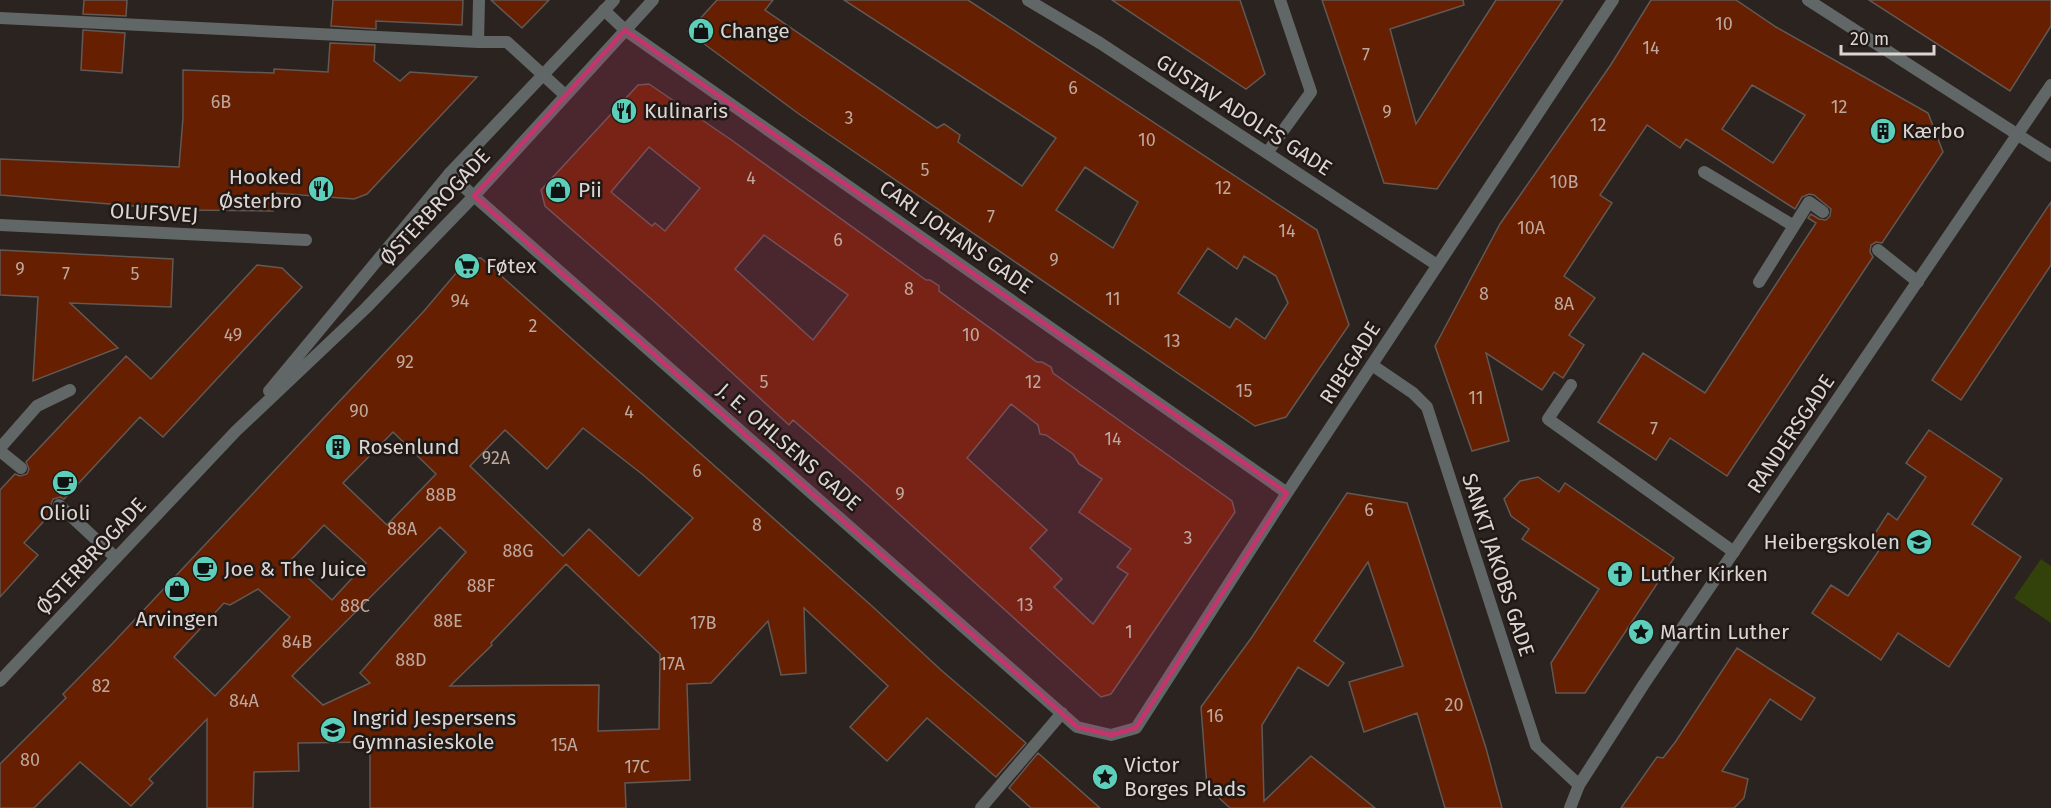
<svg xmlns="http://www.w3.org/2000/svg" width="2051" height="808" font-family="'Fira Sans',sans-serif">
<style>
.green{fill:#33410a}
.building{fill:#661f00;stroke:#625854;stroke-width:1.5;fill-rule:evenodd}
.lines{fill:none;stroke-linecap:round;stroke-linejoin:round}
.service{stroke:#616666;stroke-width:12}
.minor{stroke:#616666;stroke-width:12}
.tertiary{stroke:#616666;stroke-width:12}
.marked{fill:#c6346d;fill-opacity:0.2;stroke:#c6346d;stroke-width:4.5;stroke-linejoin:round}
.labels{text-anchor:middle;stroke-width:5;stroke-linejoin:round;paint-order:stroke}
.number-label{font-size:18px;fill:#bea89e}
.poi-label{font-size:21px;fill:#dbd5d3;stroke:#211916;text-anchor:start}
.street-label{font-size:21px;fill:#dbd5d3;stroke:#211916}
</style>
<rect width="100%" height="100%" fill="#2b2320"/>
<path class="green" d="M2041,559L2051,566V623L2014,598Z"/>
<path class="building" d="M84,0H127L126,16L83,14Z
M333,0H463L462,25L376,21V29L331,26Z
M491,0H549L522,28Z
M717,0H773L765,10L937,128L944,124L960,135L958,142L1022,186L1056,138L844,0H968L1317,230L1349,325L1286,417L1255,426L799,114L688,32ZM1085,167L1138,202L1113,248L1056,210ZM1208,248L1237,269L1244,256L1276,276L1288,303L1265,339L1236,318L1230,328L1178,293Z
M1112,0H1240L1265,74L1246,89Z
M1322,0H1463L1464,5L1390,29L1416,124L1496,0H1563L1437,189L1384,183Z
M1651,0H1736L1776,27L1928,113L1943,152L1882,243L1876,242L1871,245L1870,252L1873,257L1727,476L1670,438L1656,460L1598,422L1643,353L1705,393L1816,223L1808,218L1811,214L1819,219L1826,220L1830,216L1831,209L1814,195L1809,194L1802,197L1795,209L1686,139L1680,148L1647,125L1600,195L1612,203L1564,276L1595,298L1569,335L1584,345L1563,378L1554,372L1542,390L1486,353L1509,441L1472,451L1435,346L1500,224L1610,66ZM1752,85L1805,115L1773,163L1722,129Z
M1869,0H2051V26L2010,91Z
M83,30L125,33L122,73L81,70Z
M330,43L375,45L374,61L400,81L410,72L477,77L367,194L354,199L275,193L273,211L183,210L0,195V159L179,167L183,118V70L274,73V69L328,72Z
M649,84L730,139L926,280H930L939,286V291L1037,362H1042L1051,367L1053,373L1232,501L1235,512L1111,694L1101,697L865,483L793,420L789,425L657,304L545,206L541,190L638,85ZM649,147L700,188L665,231L655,223L652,226L611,192ZM764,235L848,295L813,340L735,269ZM1011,404L1038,425L1040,434L1046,435L1073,454L1079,464L1102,479L1079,512L1131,549L1117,567L1128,574L1093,624L1054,587L1062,579L1030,548L1047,530L967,458Z
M2051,202V265L1961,400L1932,380Z
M0,250L173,259L171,307L70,303L118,348L33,381L38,297L0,295Z
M481,258L873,607L941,670L1026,743L996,777L927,718L887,761L850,727L888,686L804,608L806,673L781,675L768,621L711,683L687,684L690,780L625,783L626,808H370V742L298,743L299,771L254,772L253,808H207V719L149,779L153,783L131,806L80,762L34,808H0V764L66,698L63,694L112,644L424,311L468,259ZM583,428L642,474L693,518L639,576L589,529L563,556L470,466L505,430L547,469ZM393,432L436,474L387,525L343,483ZM324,525L366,563L332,600L290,561ZM440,527L466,552L360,673L370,683L323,705L292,676ZM566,564L660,654L659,729L598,731L599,685L450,686L492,645L491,643ZM258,589L290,617L215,696L174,657L224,603L230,605Z
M257,265L282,268L302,287L163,437L140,417L64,499L60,497L53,499L51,504L53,511L24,543L38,555L0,597V490L15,474L20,476L27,474L29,469L26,462L126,356L151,379Z
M1929,430L2002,479L1972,524L2021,557L1949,667L1898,633L1881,660L1812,613L1831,585L1848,596L1882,546L1872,538L1888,513L1897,520L1926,477L1906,463Z
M1538,477L1559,492L1565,483L1674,558L1585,693H1556L1551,663L1599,589L1522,539L1529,529L1511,516L1504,499L1520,481Z
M1347,493L1407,503L1486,748L1502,808H1445L1417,713L1364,732L1349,682L1403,666L1368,562L1314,641L1344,663L1328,686L1298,667L1262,725L1264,801L1311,756L1375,808H1230L1207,787L1201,707L1252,637Z
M1737,648L1815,698L1801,720L1770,699L1722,771L1748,779L1744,798L1734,808H1621L1657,757L1663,758L1676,741Z
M1038,753L1100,808H1031L1009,788Z"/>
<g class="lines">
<path class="service" d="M1704,172L1794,226L1809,202L1823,212
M1878,250L1918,282
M1759,282L1794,226
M1571,385L1548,419L1734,552
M0,448L37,406L70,390
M0,451L21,468
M59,505L116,558
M981,808L1062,713"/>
<path class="minor" d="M479,0L478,42H507L565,95
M1028,0L1100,43L1437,265
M1808,0L2051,156
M604,10L625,30L1287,493
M0,18L478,42
M1267,153L1311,92L1280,0
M449,174L1077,727L1111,735L1136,728L1287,493L1613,0
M0,225L306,240
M1372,365L1413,393L1427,407L1536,745L1579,785"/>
<path class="tertiary" d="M269,391L449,174L614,0
M0,681L236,431L366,308L474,196L653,0
M1570,808L1579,785L1644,684L2051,85"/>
</g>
<path class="marked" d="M625,30L1287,493L1136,728L1111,735L1077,727L474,196Z"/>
<defs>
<g id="shop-disc" transform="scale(1.35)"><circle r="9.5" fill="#5dceb9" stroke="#211916"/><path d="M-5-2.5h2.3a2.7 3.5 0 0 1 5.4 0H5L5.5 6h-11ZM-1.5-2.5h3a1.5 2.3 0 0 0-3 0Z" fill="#111"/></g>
<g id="restaurant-disc" transform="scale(1.35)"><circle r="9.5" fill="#5dceb9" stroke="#211916"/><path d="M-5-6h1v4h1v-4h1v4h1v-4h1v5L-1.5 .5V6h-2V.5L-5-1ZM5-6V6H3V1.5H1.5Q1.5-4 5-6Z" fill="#111"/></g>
<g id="building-disc" transform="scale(1.35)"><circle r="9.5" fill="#5dceb9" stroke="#211916"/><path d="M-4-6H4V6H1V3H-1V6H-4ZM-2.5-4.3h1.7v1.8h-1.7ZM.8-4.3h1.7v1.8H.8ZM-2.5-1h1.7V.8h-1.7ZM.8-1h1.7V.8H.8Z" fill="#111"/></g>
<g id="supermarket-disc" transform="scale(1.35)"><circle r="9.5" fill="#5dceb9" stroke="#211916"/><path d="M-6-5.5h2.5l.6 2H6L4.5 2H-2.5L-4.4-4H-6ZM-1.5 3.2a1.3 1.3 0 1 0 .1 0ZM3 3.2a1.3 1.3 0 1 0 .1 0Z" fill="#111"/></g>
<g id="cafe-disc" transform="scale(1.35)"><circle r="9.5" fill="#5dceb9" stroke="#211916"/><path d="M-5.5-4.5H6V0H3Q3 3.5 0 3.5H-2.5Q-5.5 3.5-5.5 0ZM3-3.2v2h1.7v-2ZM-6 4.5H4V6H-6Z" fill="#111"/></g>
<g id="school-disc" transform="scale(1.35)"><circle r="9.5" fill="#5dceb9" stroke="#211916"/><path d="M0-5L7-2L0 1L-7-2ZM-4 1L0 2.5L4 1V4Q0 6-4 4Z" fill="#111"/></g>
<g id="church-disc" transform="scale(1.35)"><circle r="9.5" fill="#5dceb9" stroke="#211916"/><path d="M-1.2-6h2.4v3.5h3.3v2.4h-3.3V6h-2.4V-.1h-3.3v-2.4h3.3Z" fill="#111"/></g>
<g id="sight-disc" transform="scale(1.35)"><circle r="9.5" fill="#5dceb9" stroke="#211916"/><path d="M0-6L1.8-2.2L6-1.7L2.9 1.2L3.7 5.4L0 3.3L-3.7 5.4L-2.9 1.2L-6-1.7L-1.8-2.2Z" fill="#111"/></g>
</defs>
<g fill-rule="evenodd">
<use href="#shop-disc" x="701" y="31"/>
<use href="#restaurant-disc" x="624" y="111"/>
<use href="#building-disc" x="1883" y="131"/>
<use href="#restaurant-disc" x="321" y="189"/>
<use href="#shop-disc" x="558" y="190"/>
<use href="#supermarket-disc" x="467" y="266"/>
<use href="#building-disc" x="338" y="447"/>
<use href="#cafe-disc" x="65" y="483"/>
<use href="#school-disc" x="1919" y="542"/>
<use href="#cafe-disc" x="205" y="569"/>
<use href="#church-disc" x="1620" y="574"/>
<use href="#shop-disc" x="177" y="589"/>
<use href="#sight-disc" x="1641" y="632"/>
<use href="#school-disc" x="333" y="730"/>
<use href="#sight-disc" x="1105" y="777"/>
</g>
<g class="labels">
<g class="number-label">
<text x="1724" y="30">10</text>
<text x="1651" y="54">14</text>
<text x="1366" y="61">7</text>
<text x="1073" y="94">6</text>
<text x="221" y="108">6B</text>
<text x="1839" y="113">12</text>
<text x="1387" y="118">9</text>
<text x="849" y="124">3</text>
<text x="1598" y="131">12</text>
<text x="1147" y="146">10</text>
<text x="925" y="176">5</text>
<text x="751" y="184">4</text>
<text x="1564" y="188">10B</text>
<text x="1223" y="194">12</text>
<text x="991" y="223">7</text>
<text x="1531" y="234">10A</text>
<text x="1287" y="237">14</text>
<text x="838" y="246">6</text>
<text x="1054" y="266">9</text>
<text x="20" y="275">9</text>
<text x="66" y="280">7</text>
<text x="135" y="280">5</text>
<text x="909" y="295">8</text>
<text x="1484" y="300">8</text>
<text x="1113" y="305">11</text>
<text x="460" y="307">94</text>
<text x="1564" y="310">8A</text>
<text x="533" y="332">2</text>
<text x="233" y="341">49</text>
<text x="971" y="341">10</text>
<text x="1172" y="347">13</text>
<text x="405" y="368">92</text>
<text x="764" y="388">5</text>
<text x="1033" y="388">12</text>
<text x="1244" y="397">15</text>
<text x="1476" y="404">11</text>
<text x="359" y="417">90</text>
<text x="629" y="418">4</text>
<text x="1654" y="435">7</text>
<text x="1113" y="445">14</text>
<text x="496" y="464">92A</text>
<text x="697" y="477">6</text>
<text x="900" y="500">9</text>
<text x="441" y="501">88B</text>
<text x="1369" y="516">6</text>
<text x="757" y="531">8</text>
<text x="402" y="535">88A</text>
<text x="1188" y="544">3</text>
<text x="518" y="557">88G</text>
<text x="481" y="592">88F</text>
<text x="1025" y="611">13</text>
<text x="355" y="612">88C</text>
<text x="448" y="627">88E</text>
<text x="703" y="629">17B</text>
<text x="1129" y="638">1</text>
<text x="297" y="648">84B</text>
<text x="411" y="666">88D</text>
<text x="672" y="670">17A</text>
<text x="101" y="692">82</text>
<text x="244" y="707">84A</text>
<text x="1454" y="711">20</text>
<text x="1215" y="722">16</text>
<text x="564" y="751">15A</text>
<text x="30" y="766">80</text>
<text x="637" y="773">17C</text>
</g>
<g class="poi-label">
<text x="720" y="38">Change</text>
<text x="644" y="118">Kulinaris</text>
<text x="1902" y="138">Kærbo</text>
<text x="302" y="184" text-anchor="end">Hooked<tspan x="302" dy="24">Østerbro</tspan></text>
<text x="578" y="197">Pii</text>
<text x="486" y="273">Føtex</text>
<text x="358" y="454">Rosenlund</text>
<text x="65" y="520" text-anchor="middle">Olioli</text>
<text x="1900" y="549" text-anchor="end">Heibergskolen</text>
<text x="224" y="576">Joe &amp; The Juice</text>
<text x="1640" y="581">Luther Kirken</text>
<text x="177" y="626" text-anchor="middle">Arvingen</text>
<text x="1660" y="639">Martin Luther</text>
<text x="352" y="725">Ingrid Jespersens<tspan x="352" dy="24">Gymnasieskole</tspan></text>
<text x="1124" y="772">Victor<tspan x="1124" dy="24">Borges Plads</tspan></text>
</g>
<g class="street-label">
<text transform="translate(1244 115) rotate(33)" y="7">GUSTAV ADOLFS GADE</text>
<text transform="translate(435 207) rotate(-47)" y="7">ØSTERBROGADE</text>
<text transform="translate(154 213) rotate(3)" y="7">OLUFSVEJ</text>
<text transform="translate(956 237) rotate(35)" y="7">CARL JOHANS GADE</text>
<text transform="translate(1350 363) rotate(-57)" y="7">RIBEGADE</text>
<text transform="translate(1791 434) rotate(-56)" y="7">RANDERSGADE</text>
<text transform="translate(789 447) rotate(41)" y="7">J. E. OHLSENS GADE</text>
<text transform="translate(91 556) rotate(-47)" y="7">ØSTERBROGADE</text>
<text transform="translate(1498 565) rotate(72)" y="7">SANKT JAKOBS GADE</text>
</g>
</g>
<path d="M1841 45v9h93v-9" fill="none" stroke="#dbd5d3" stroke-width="3"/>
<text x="1850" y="45" font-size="18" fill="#dbd5d3" stroke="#211916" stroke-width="4.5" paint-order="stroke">20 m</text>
</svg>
